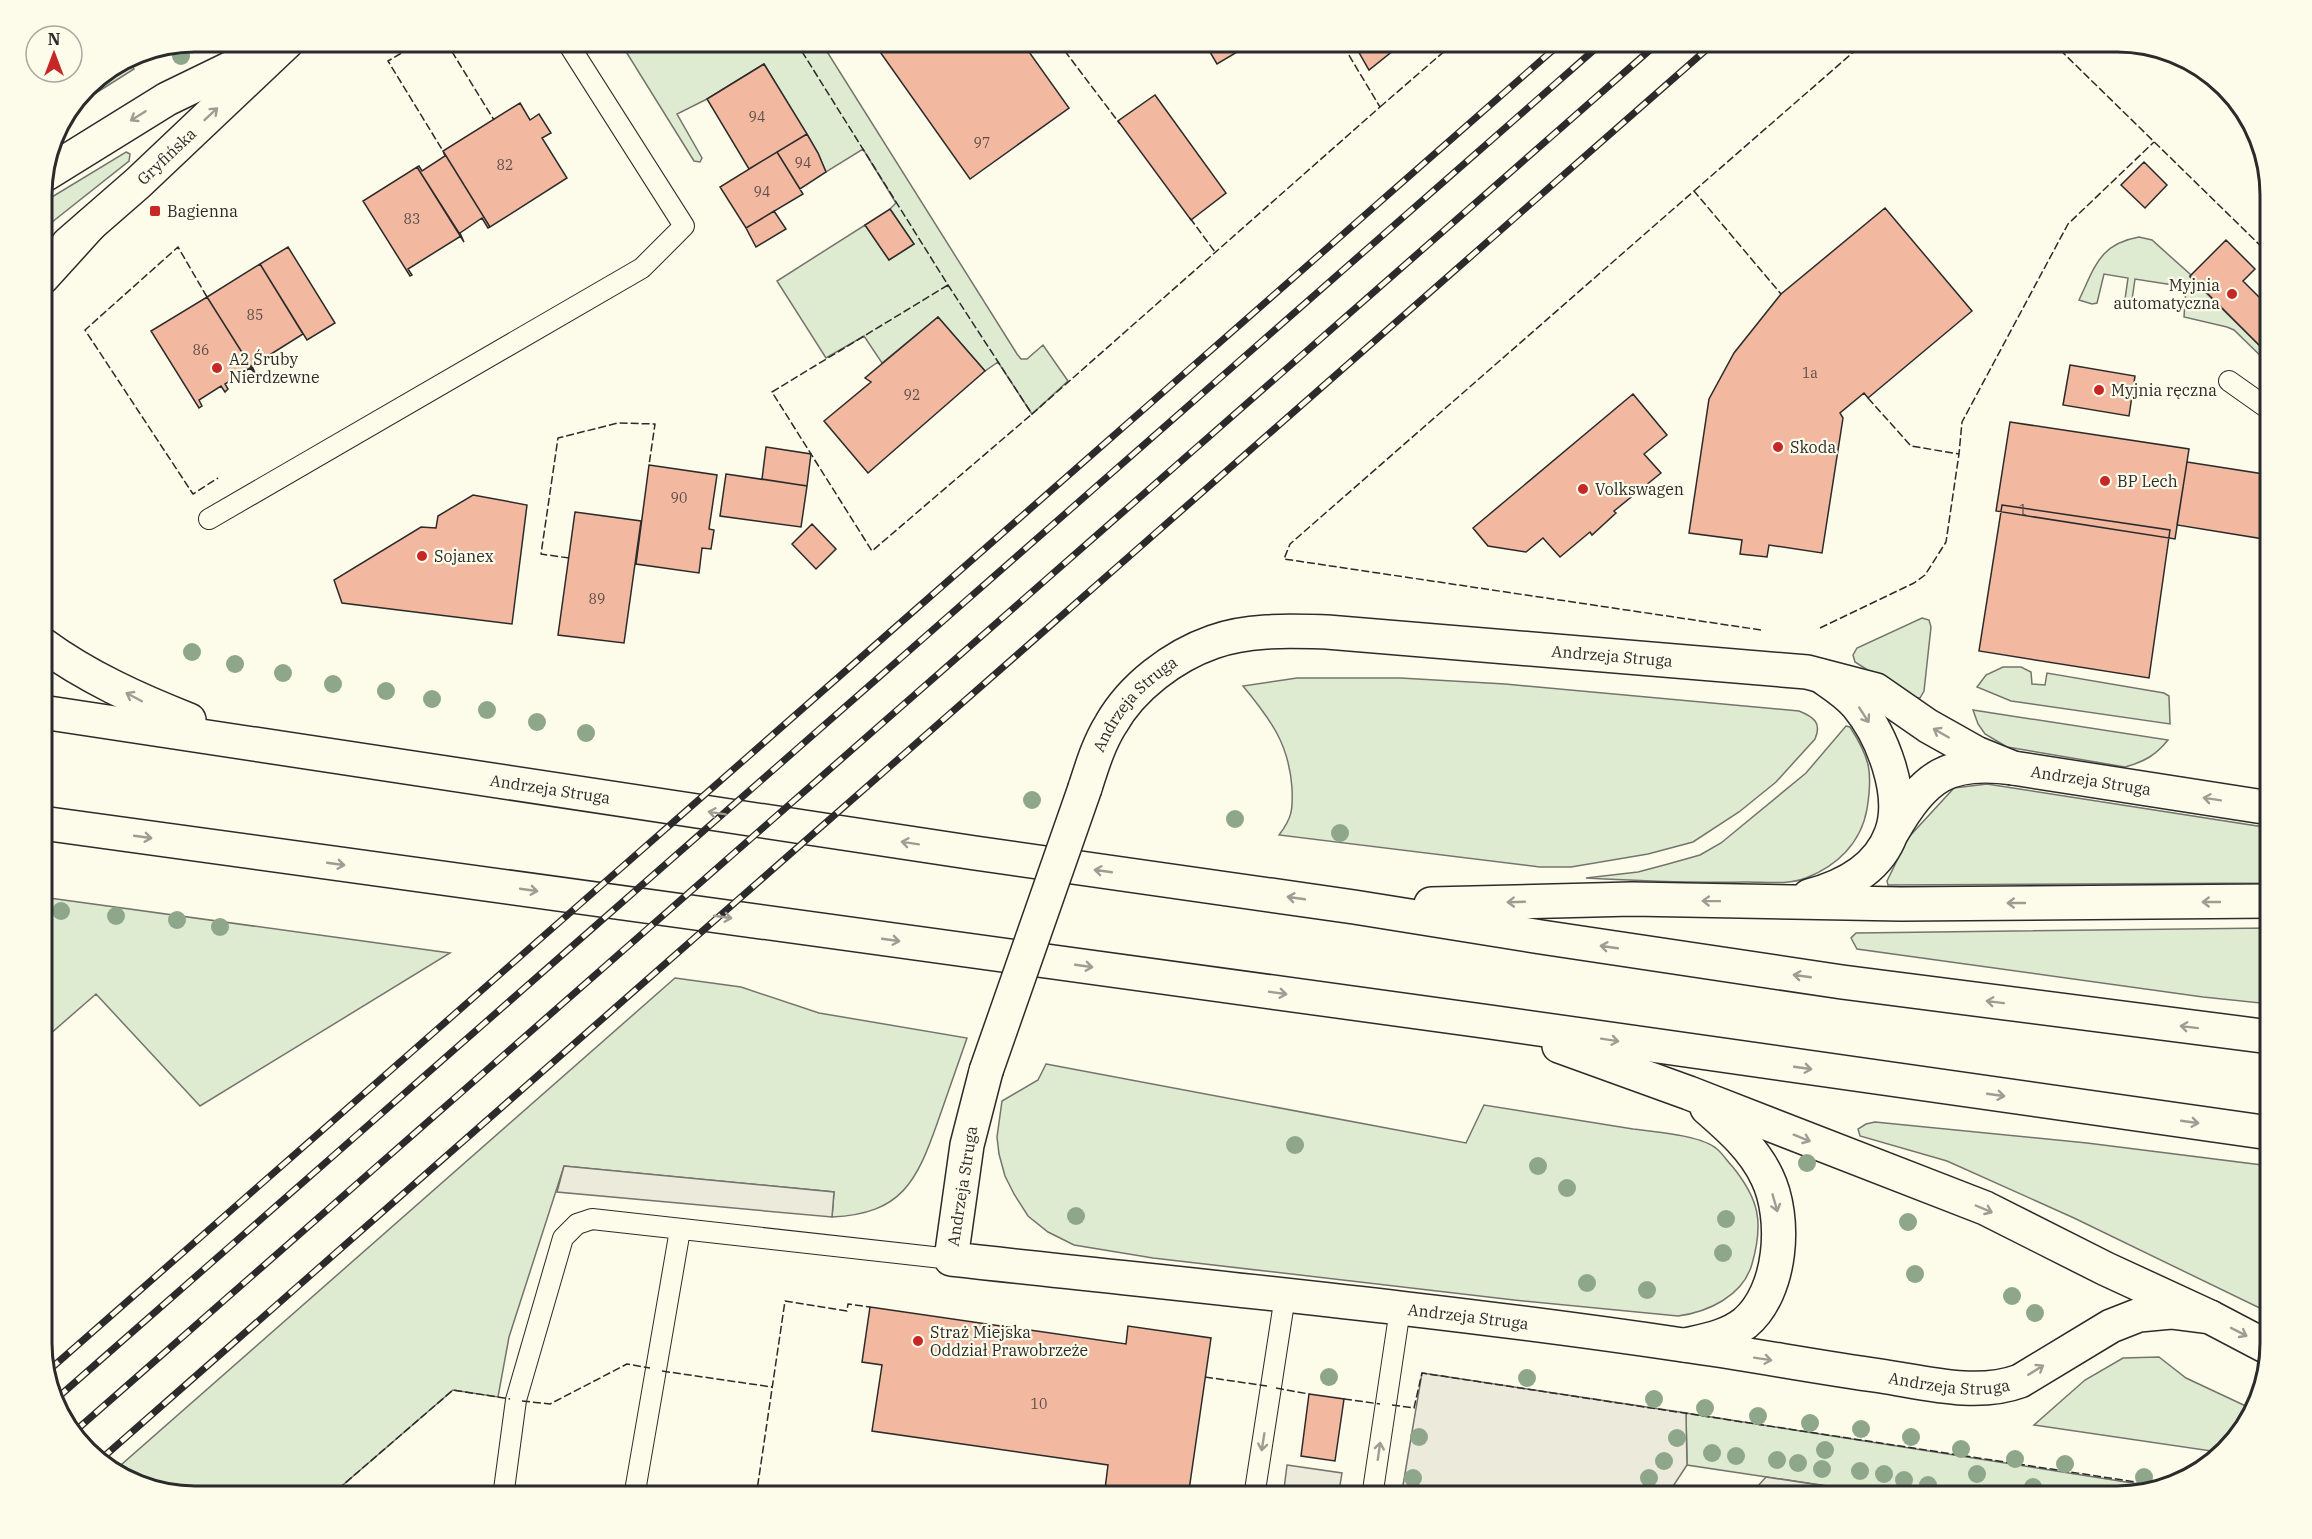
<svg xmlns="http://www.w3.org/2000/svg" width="2312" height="1539" font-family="'IBM Plex Serif',serif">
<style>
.green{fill:#deebd1;stroke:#74746e;stroke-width:1.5}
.parking{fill:#eceadb;stroke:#74746e;stroke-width:1.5}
.building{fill:#f2b8a0;stroke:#2b2b2b;stroke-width:1.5}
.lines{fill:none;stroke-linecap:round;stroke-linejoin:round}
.lane-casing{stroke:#2b2b2b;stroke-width:22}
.street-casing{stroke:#2b2b2b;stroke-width:36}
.secondary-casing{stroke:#2b2b2b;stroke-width:36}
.primary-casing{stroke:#2b2b2b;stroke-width:36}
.lane{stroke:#fdfbea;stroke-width:20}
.street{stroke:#fdfbea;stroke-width:33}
.secondary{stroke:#fdfbea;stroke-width:33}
.primary{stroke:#fdfbea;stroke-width:33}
.rail-casing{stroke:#2b2b2b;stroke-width:7}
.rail{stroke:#fdfbea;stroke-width:4.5;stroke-dasharray:14;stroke-linecap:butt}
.street-bridge-casing{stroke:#2b2b2b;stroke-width:36;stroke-linecap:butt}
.street-bridge{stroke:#fdfbea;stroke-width:33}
.fence{stroke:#2b2b2b;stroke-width:1.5;stroke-dasharray:8 3;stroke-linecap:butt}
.tree{fill:#8ea78a}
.oneway{stroke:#9e9d94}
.poi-dot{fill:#c62828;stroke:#fdfbea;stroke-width:2}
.labels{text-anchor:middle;stroke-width:4.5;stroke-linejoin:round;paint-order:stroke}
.number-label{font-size:14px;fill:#5d4e48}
.street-label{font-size:16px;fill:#2b2b2b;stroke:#fdfbea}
.poi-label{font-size:16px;fill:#2b2b2b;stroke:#fdfbea;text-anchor:start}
.rim{fill:none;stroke:#2b2b2b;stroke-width:3}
</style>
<rect width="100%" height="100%" fill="#fdfbea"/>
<path class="green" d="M620,42H821L1017,354L1021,359H1027L1043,345L1068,381L1032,414L998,362L985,371L938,317L882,363L864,336L826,358L777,281L865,225L889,260L914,244L890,209L896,203L863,149L826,172L818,153L764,64L707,99L677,114L702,158L700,162L694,161Z
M128,60L134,69L72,108L87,87Z
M126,152L130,154L129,161L42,230V203Z
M2139,237L2152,240L2191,275L2190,277L2270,356V365L2234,330L2227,327L2184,317L2186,287L2135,279L2131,307L2124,306L2128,278L2104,274L2097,303L2092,304L2079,300C2095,267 2099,244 2139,237Z
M1922,618L1929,620L1931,627L1924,691L1920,698L1910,697L1855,662L1853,655L1857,648Z
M2003,667H2021L2031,672L2032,684L2045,685L2047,673L2164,693L2169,696L2170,724L2011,701L1977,687L1986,675Z
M1297,678H1400L1505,684L1799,711C1814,717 1822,723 1815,739L1776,782L1739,812L1693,842L1648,854L1571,867H1540L1279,835C1292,818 1293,810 1292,788C1289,744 1271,720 1243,686Z
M1973,710L2168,740C2156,755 2144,762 2125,767L2007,747L1985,734L1978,724Z
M1846,726L1850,727C1870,758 1873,772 1867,809C1861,843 1837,866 1806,878C1789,885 1765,882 1747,882C1693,883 1640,881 1586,878L1638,872L1668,864L1700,855L1721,843L1806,773Z
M1987,784L2270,828V883L1888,885L1887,881L1908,838L1954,788Z
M42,897L450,953L200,1106L96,994L42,1041Z
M2270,928V1004L2203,997L1857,949L1851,938L1856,933Z
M675,978L741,987L819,1013L967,1038C957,1066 948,1093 938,1121C917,1181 902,1214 832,1217L834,1192L564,1166L509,1337L498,1397L453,1390L329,1497H196L113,1472Z
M1046,1064L1466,1143L1484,1105C1534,1113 1583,1121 1633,1129C1655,1132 1701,1135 1717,1149C1723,1154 1727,1161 1732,1166C1759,1199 1764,1222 1752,1264C1743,1296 1708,1312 1678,1316L1514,1300L1153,1258L1074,1245L1048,1232L1028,1216L1014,1194L1005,1176L999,1154L997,1137L1002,1101L1038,1080Z
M1875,1122L2087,1143L2270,1166V1313L2074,1218L1947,1161L1860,1136L1858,1129L1866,1124Z
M2159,1357L2186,1378L2250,1408L2244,1429L2218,1452L2034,1425L2085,1380L2123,1358Z
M1686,1413L2158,1487L2116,1497H1901L1687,1465Z"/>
<path class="parking" d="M564,1166L834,1192L832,1217L557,1192Z
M1422,1373L1686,1413L1687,1465L1666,1497H1401Z
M1287,1465L1342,1473L1338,1497H1283Z
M1766,1477L1897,1497H1748Z"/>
<path class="building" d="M873,42H1022L1069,108L970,179Z
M1204,42H1254L1217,64Z
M1353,42H1404L1369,70Z
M764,64L807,134L749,169L707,99Z
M1155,95L1226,193L1191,220L1118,121Z
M520,103L530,120L539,114L551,133L542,138L567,178L490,227L443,151Z
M807,134L818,153L826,172L800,189L777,152Z
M443,151L490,227L488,228L482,218L460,233L464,242L417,167L419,166L422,171L445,156Z
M777,152L803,194L746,228L720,187Z
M2144,162L2167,185L2145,208L2121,185Z
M417,167L461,236L408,269L412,275L410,276L363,201Z
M1885,208L1972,311L1868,398L1864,393L1840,413L1843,418L1822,553L1769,545L1767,557L1740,554L1742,540L1689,533L1709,399L1734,353L1781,294Z
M890,209L914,244L889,260L865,225Z
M774,211L786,229L756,247L746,228Z
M2226,240L2255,269L2243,281L2270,308V356L2190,276Z
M288,247L335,323L307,340L260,264Z
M260,264L303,334L252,366L255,373L207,297Z
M207,297L255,373L250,368L225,384L228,389L225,392L221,386L199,400L202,406L199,408L151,331Z
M938,317L985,371L868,473L824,421L871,382L865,378Z
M2070,365L2135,376L2129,416L2063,405Z
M1633,394L1667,435L1644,454L1661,473L1614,511L1616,513L1592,535L1590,532L1560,557L1543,538L1526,552L1488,546L1473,528Z
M2010,422L2189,449L2175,539L1996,511Z
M766,447L811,454L807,486L762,479Z
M2187,462L2270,475V540L2177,525Z
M649,465L717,475L709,529L714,530L711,549L702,548L699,573L636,564Z
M726,474L807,486L801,527L720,516Z
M473,495L527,505L512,624L342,603L334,580L421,527L436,528L438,516Z
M2002,505L2170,530L2149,678L1979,651Z
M575,512L641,521L624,643L558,635Z
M812,524L836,549L816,569L792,544Z
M870,1307L1126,1344L1128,1326L1211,1338L1188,1497H1104L1108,1465L872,1431L882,1365L862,1362Z
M1309,1394L1344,1399L1335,1461L1301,1456Z
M853,1493L884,1497H853Z"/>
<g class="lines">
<g class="lane-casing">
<path id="lane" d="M2229,381L2270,410
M209,519L642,268L684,226L567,42
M503,1497L516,1400L563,1238L577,1224L592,1219L951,1259
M634,1497L680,1230
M1254,1497L1285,1296
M1372,1497L1400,1309"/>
</g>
<g class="street-casing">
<g id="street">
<path id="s1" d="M1085,788C1092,766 1099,743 1111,724C1132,687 1173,656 1213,642C1248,629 1290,631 1327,632L1807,672L1876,690L1928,726L1976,753L2013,768L2270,808"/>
<path id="s2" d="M986,1071L967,1145L951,1259C1195,1286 1440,1309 1683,1345C1749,1354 1815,1367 1881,1376C1926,1383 1977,1397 2020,1381L2111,1326L2139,1315L2171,1312L2210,1317L2269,1348"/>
</g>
</g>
<g class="secondary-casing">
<g id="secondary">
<path d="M46,174L167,99L264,52"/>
<path id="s3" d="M68,244L138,183L287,42"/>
</g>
</g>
<g class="primary-casing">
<g id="primary">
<path d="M42,278L90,225"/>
<path d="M42,644C87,677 138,700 189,720"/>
<path id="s4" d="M42,712L975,853L1354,907L1541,937L1842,982L2270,1037"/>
<path d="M42,823L1490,1022L2270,1133"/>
<path d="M1893,831C1924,776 1949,759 2013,768"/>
<path d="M1809,896C1843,887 1878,869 1891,834C1906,795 1882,735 1857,705C1847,693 1834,685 1821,676"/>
<path d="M1431,904L1632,899L1901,904L2270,901"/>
<path d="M1559,1046L1689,1093L1985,1208L2106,1269L2210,1317"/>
<path d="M1685,1345C1707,1340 1727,1337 1745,1323C1782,1292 1787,1218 1767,1177C1754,1149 1730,1128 1707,1108"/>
</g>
</g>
<use href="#lane" class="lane"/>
<use href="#street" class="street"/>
<use href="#secondary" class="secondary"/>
<use href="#primary" class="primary"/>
<g class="rail-casing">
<path id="rail" d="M48,1371L1562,42
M56,1399L1603,42
M74,1432L1659,42
M100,1460L1715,42"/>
</g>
<use href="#rail" class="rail"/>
<g class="street-bridge-casing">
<path id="street-bridge" d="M986,1071L1085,788"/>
</g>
<use href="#street-bridge" class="street-bridge"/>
<path class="fence" d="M420,42L388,61L443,151
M446,42L494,120
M796,42L948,285L1032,414L1380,107L1341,42
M1058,42L1120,124
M2052,42L2270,255
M1380,107L1455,42
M1694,191L1865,42
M1190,218L1215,252
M948,285L772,392L872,551L1032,414
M207,297L178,247L85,330L193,494L218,478
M1868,398L1911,446L1959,454L1962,422L2068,224L2154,142
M569,558L541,554L558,438L618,423L655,424L649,465
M1820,628L1914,583L1925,575L1946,542L1959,454
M1761,630L1284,559L1290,544L1694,191L1781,294
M662,1371L772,1387
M1205,1377L1267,1386
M1276,1388L1309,1394
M1344,1399L1380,1404
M522,1401L550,1404L627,1364L650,1368
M1392,1405L1414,1408L1422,1373L2162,1486
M329,1497L453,1390L510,1399
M756,1497L785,1301L847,1311L848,1304L870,1307"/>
</g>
<g class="tree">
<circle cx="181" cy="56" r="9"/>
<circle cx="192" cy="652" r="9"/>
<circle cx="235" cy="664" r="9"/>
<circle cx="283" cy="673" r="9"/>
<circle cx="333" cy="684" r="9"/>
<circle cx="386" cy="691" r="9"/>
<circle cx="432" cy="699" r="9"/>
<circle cx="487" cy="710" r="9"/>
<circle cx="537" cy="722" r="9"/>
<circle cx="586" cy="733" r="9"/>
<circle cx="1032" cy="800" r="9"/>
<circle cx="1235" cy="819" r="9"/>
<circle cx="1340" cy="833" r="9"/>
<circle cx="61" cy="911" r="9"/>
<circle cx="116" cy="916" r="9"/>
<circle cx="177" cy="920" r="9"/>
<circle cx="220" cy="927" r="9"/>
<circle cx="1295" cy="1145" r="9"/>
<circle cx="1807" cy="1163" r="9"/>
<circle cx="1538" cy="1166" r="9"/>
<circle cx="1567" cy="1188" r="9"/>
<circle cx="1076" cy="1216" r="9"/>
<circle cx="1726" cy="1219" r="9"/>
<circle cx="1908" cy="1222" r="9"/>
<circle cx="1723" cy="1253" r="9"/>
<circle cx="1915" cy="1274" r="9"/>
<circle cx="1587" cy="1283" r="9"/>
<circle cx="1647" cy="1290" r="9"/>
<circle cx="2012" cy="1296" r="9"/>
<circle cx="2035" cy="1313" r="9"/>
<circle cx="1329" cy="1377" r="9"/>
<circle cx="1527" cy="1378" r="9"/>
<circle cx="1654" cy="1399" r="9"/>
<circle cx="1705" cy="1408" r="9"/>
<circle cx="1758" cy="1416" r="9"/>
<circle cx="1810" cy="1423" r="9"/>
<circle cx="1861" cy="1429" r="9"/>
<circle cx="1419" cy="1437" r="9"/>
<circle cx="1911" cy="1437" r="9"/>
<circle cx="1677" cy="1438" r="9"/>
<circle cx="1961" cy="1449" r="9"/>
<circle cx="1825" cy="1450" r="9"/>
<circle cx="1712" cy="1453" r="9"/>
<circle cx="1736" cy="1456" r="9"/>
<circle cx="2015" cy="1459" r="9"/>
<circle cx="1777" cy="1460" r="9"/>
<circle cx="1664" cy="1461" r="9"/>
<circle cx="1798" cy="1463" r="9"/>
<circle cx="2065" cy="1464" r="9"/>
<circle cx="1822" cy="1469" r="9"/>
<circle cx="1860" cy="1471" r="9"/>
<circle cx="1884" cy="1474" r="9"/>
<circle cx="1977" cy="1474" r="9"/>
<circle cx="2144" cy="1477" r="9"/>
<circle cx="1413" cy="1478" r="9"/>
<circle cx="1649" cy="1478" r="9"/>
<circle cx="1904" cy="1480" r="9"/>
<circle cx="1928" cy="1485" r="9"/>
<circle cx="2033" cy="1487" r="9"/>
</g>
<defs><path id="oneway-shaft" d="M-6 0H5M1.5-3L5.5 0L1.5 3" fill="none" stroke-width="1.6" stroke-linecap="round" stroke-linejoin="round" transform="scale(1.5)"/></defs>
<g class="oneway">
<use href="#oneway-shaft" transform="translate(211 114) rotate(-43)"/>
<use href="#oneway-shaft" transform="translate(138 116) rotate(148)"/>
<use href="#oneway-shaft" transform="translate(134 697) rotate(-152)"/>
<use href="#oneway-shaft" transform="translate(1864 715) rotate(57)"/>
<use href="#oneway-shaft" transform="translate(1941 733) rotate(-150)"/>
<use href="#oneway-shaft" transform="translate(2212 799) rotate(-171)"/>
<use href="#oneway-shaft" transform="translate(717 813) rotate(-171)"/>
<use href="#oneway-shaft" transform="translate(143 837) rotate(8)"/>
<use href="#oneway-shaft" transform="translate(910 843) rotate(-171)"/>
<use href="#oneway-shaft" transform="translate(336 864) rotate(8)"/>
<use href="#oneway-shaft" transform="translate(1103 871) rotate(-172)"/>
<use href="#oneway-shaft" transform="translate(529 890) rotate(8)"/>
<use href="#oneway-shaft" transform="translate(1296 898) rotate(-172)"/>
<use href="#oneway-shaft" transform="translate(1711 901) rotate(-179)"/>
<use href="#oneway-shaft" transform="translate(1516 902) rotate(178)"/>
<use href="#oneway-shaft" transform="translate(2211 902) rotate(180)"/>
<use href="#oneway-shaft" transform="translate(2016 903) rotate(180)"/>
<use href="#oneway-shaft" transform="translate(723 917) rotate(8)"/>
<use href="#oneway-shaft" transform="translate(891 940) rotate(8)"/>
<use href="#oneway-shaft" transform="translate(1609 947) rotate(-172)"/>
<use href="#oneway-shaft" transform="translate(1084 966) rotate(8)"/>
<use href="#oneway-shaft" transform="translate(1802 976) rotate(-172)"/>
<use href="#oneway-shaft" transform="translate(1278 993) rotate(8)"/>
<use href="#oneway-shaft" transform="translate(1995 1002) rotate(-173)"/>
<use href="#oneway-shaft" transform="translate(2189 1027) rotate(-173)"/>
<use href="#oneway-shaft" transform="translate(1610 1040) rotate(9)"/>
<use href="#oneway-shaft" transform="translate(1803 1068) rotate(8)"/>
<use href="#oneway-shaft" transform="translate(1996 1095) rotate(8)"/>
<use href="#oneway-shaft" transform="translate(2190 1122) rotate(8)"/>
<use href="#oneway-shaft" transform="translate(1802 1138) rotate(22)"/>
<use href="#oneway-shaft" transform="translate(1775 1203) rotate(74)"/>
<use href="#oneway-shaft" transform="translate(1984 1209) rotate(23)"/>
<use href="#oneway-shaft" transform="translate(2239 1332) rotate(27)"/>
<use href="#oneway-shaft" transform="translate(1763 1359) rotate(9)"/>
<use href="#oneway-shaft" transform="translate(2036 1370) rotate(-32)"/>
<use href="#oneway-shaft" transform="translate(1263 1442) rotate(99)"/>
<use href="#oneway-shaft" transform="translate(1379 1451) rotate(-82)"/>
</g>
<g class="poi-dot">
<rect x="149" y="205" width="12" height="12" rx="3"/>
<circle cx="2232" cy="294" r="6"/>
<circle cx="217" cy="368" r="6"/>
<circle cx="2099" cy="390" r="6"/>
<circle cx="1778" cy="447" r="6"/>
<circle cx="2105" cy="481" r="6"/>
<circle cx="1583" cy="489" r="6"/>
<circle cx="422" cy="556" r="6"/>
<circle cx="918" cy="1341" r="6"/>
</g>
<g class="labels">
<g class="number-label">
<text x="757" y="122">94</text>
<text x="982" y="148">97</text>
<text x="803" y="168">94</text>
<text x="505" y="170">82</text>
<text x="762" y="197">94</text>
<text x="412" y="224">83</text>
<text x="255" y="320">85</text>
<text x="201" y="355">86</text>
<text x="1810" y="378">1a</text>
<text x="912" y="400">92</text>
<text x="679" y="503">90</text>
<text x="2023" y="515">1</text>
<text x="597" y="604">89</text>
<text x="1039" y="1409">10</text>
</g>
<g class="street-label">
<text dy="6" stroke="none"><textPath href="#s3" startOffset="132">Gryfińska</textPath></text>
<text dy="6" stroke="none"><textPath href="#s1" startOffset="604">Andrzeja Struga</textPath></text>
<text dy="6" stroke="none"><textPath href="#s1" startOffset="100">Andrzeja Struga</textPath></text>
<text dy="6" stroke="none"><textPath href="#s1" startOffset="1108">Andrzeja Struga</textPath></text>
<text dy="6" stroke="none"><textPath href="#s4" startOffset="514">Andrzeja Struga</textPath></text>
<text transform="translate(962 1186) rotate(-81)" y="6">Andrzeja Struga</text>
<text dy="6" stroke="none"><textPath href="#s2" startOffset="712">Andrzeja Struga</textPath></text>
<text dy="6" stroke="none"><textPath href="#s2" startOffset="1198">Andrzeja Struga</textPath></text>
</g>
<g class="poi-label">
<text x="167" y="217">Bagienna</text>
<text x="2220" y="291" text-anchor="end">Myjnia<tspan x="2220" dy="18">automatyczna</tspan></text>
<text x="229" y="365">A2 Śruby<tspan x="229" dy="18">Nierdzewne</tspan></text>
<text x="2111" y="396">Myjnia ręczna</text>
<text x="1790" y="453">Skoda</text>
<text x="2117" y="487">BP Lech</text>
<text x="1595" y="495">Volkswagen</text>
<text x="434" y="562">Sojanex</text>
<text x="930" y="1338">Straż Miejska<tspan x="930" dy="18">Oddział Prawobrzeże</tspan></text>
</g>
</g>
<path d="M0 0H2312V1539H0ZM195 52H2117A143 143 0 0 1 2260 195V1343A143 143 0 0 1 2117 1486H195A143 143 0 0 1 52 1343V195A143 143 0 0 1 195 52Z" fill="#fdfbea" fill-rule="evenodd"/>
<path class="rim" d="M195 52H2117A143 143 0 0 1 2260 195V1343A143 143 0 0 1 2117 1486H195A143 143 0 0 1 52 1343V195A143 143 0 0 1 195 52Z"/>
<g transform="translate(54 54)"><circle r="28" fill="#fdfbea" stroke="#a9a89e" stroke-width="1.5"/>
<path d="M0-4.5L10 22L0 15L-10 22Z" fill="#c62828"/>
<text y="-9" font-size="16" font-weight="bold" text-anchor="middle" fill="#2b2b2b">N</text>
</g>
</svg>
